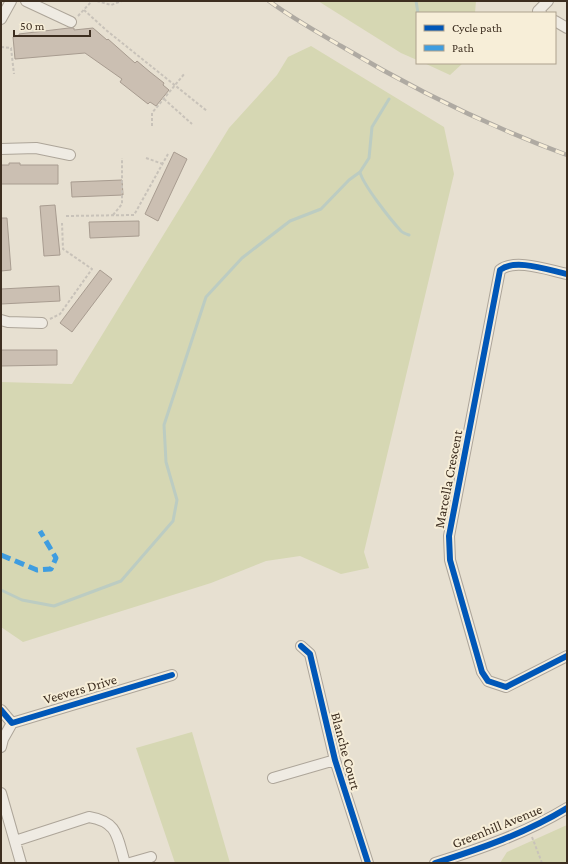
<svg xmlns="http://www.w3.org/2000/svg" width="568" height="864" font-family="'Crimson Pro',serif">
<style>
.green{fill:#d6d7b3}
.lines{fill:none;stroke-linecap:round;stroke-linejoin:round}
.stream{stroke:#bcccc2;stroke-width:3}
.building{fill:#cbbfb2;stroke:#a89c90}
.minor-casing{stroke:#ada599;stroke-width:12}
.path{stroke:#c8c2b9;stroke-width:2;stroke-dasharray:3 2;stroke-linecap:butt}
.minor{stroke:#efebe3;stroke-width:10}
.rail-casing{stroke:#afaaa2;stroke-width:4.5}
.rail{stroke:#f7eed8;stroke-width:3;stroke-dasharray:9;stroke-linecap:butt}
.quiet{stroke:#3f9de0;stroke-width:5;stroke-dasharray:10 5;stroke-linecap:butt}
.cycleway-casing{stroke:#f7eed8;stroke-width:8}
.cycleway{stroke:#0057b8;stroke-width:6}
.labels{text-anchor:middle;stroke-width:4;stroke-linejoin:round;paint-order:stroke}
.street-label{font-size:14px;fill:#3d2e20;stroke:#f7eed8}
</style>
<rect width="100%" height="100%" fill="#e7e0d1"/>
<path class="green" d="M318,1H476L475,13H417V60L401,53Z
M311,46L444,127L454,174L364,552L369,568L341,574L300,556L266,561L211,583L23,642L1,627V382L72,384L229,128L277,75L288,57Z
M424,63H463L450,75Z
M192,732L230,863H175L136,748Z
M567,825V863H500L507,852Z"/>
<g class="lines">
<path class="stream" d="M416,1L418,13
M360,172C363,185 391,220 401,231C403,233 406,234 409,235
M1,590L22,600L54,606L121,581L173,521L177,500L166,462L164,425L206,297L242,258L290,221L321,209L349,180L360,172L369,158L372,127L389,99"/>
</g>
<path class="building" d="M69,28H74V30L93,28L107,40L108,39L135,63L137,61L150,72L164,83L163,85L169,90L156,106L150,102L148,104L120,82L122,79L85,53L15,59L13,37L19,36V34Z
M174,152L187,159L158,221L145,214Z
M9,163H20V165H58V184H1V165H9Z
M122,180L123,195L72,197L71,182Z
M55,205L60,255L44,256L40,206Z
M1,218H7L11,270L1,271Z
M139,221V236L90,238L89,222Z
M100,270L112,279L72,332L60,323Z
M59,286L60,301L1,304V289Z
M1,350H57V365L1,366Z"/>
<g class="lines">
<g class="minor-casing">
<path id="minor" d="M26,1L71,22
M541,13L538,11L548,1
M1,19L11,1
M555,21L567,28
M1,149L36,148L70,155
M567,274C548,270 515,258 500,270L449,536L450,560L482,672L488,681L506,687L567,656
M1,320L8,322L42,323
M301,646L310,654L335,760L368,863
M1,710L12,723L172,675
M1,747L3,739L12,723
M273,778L335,760
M1,793L21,863
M15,841L89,817C119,822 117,838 125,863
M130,863L151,857
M435,863C480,849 526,833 567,808"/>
</g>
<path class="path" d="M97,1L111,5L122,1
M84,10L106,30L207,111
M78,16L92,1
M1,47L11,48L14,74
M164,99L192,124
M152,126V113L185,73
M146,158L163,164
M113,215L122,204V158
M66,216L134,215L168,154
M50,319L60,314L92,269L63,249L62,223
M532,837L542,863"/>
<use href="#minor" class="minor"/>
<g class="rail-casing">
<path id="rail" d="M269,1C292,18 317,32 341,46C413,89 488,126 567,155"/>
</g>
<use href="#rail" class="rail"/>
<path class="quiet" d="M1,555L37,570L51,569L56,558L40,531"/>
<g class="cycleway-casing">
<path id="cycleway" d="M567,274C548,270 515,258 500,270L449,536L450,560L482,672L488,681L506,687L567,656
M301,646L310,654L335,760L368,863
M1,710L12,723L172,675
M435,863C480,849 526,833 567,808"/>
</g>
<use href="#cycleway" class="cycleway"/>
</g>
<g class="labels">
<g class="street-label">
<text transform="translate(448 479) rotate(-79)" y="5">Marcella Crescent</text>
<text transform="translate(80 689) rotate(-16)" y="5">Veevers Drive</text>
<text transform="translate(346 751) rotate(75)" y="5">Blanche Court</text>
<text transform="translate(497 826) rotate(-22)" y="5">Greenhill Avenue</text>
</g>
</g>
<rect width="568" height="864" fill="none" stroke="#3d2e20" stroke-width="4"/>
<rect x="416" y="12" width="140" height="52" fill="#f7eed8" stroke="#ada18e"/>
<rect x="424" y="25" width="20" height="6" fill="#0057b8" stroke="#ada18e"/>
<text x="452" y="32" font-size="12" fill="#3d2e20">Cycle path</text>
<rect x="424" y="45" width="20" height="6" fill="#3f9de0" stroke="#ada18e"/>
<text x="452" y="52" font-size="12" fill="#3d2e20">Path</text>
<path d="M14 30v6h76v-6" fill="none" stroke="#3d2e20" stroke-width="2"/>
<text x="20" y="30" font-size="12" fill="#3d2e20" stroke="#f7eed8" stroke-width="3" paint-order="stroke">50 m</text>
</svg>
